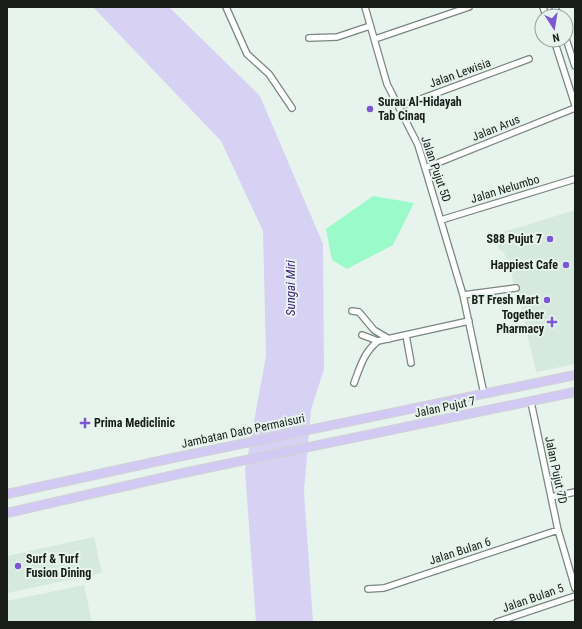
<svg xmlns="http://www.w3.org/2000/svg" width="582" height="629" font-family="'Roboto Condensed',sans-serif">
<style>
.built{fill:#d5e9de}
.green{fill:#9afaca}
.water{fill:#d7d2f3}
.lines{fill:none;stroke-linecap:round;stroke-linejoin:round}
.minor-casing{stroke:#7b8680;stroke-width:8}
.primary-casing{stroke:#d1d2d1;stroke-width:10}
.minor{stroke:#fff;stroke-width:5.5}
.primary{stroke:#d2caf4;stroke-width:8}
.poi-dot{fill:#7b58d2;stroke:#e7f4ed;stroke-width:1.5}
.labels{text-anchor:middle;stroke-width:4;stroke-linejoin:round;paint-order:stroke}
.street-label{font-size:12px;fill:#181d1a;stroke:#e7f4ed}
.poi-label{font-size:12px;font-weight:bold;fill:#181d1a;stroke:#e7f4ed;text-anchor:end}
.water-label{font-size:13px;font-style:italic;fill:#40207c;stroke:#e7f4ed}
</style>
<rect width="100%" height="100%" fill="#e7f4ed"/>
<path class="built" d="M575,210V364L536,372L517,288L514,286L509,263L503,251H500L494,235Z
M94,537L102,573L7,593V556Z
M84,585L92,622H7V601Z"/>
<path class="green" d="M373,196L414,203L393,245L347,269L332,260L326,229Z"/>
<path class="water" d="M93,7H169L260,96L323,244L324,369L311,410L304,491L313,622H256L245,470L266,356L263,231L221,141Z"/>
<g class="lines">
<g class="minor-casing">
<path id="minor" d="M226,7L247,54L269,74L292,108
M365,7L387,84L418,145L425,168L463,295L484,394
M543,7L546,16
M555,7L558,16
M309,38L337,37L370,26
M375,39L469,7
M566,39L575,66
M554,40L575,105
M399,107L529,59
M425,168L575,108
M441,220L575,179
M463,295L516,288
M352,311L359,312L374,330L389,339
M362,335L378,341
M406,335L411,363
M354,383C360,367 364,352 378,341L469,321
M531,402L558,530L575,588
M551,497L575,492
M368,589L384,588L558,530
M497,622L575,596"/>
</g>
<g class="primary-casing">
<path id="primary" d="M7,494L168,459L575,375
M7,513L183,473L575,392"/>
</g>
<use href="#minor" class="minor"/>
<use href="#primary" class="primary"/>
</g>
<g class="poi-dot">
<circle cx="370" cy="109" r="4"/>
<circle cx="550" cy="239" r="4"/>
<circle cx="566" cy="265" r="4"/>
<circle cx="547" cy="300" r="4"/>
<path d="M550 316h4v4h4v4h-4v4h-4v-4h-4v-4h4z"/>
<path d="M83 417h4v4h4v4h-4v4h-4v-4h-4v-4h4z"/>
<circle cx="18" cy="566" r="4"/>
</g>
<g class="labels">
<g class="street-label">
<text transform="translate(460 73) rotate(-20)" y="4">Jalan Lewisia</text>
<text transform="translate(496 128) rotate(-22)" y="4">Jalan Arus</text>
<text transform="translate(436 169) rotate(71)" y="4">Jalan Pujut 5D</text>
<text transform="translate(505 189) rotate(-17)" y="4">Jalan Nelumbo</text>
<text transform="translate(445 407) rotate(-12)" y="4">Jalan Pujut 7</text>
<text transform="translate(243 431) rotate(-12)" y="4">Jambatan Dato Permaisuri</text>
<text transform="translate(556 470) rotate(78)" y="4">Jalan Pujut 7D</text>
<text transform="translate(460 551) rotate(-18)" y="4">Jalan Bulan 6</text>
<text transform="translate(533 598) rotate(-19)" y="4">Jalan Bulan 5</text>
</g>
<g class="poi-label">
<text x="378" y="106" text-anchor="start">Surau Al-Hidayah<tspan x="378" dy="14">Tab Cinaq</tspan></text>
<text x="542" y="243">S88 Pujut 7</text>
<text x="558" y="269">Happiest Cafe</text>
<text x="539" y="304">BT Fresh Mart</text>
<text x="544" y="319">Together<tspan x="544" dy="14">Pharmacy</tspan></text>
<text x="94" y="427" text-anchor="start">Prima Mediclinic</text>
<text x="26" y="563" text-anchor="start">Surf &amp; Turf<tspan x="26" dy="14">Fusion Dining</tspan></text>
</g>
<g class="water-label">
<text transform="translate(290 288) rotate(-90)" y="5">Sungai Miri</text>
</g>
</g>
<rect width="582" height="629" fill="none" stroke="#181d1a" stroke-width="16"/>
<g transform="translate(554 28) rotate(168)"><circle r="19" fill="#e7f4ed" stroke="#949e99"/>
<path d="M0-3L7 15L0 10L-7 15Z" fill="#7b58d2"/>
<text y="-6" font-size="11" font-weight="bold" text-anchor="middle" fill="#181d1a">N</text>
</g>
</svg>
